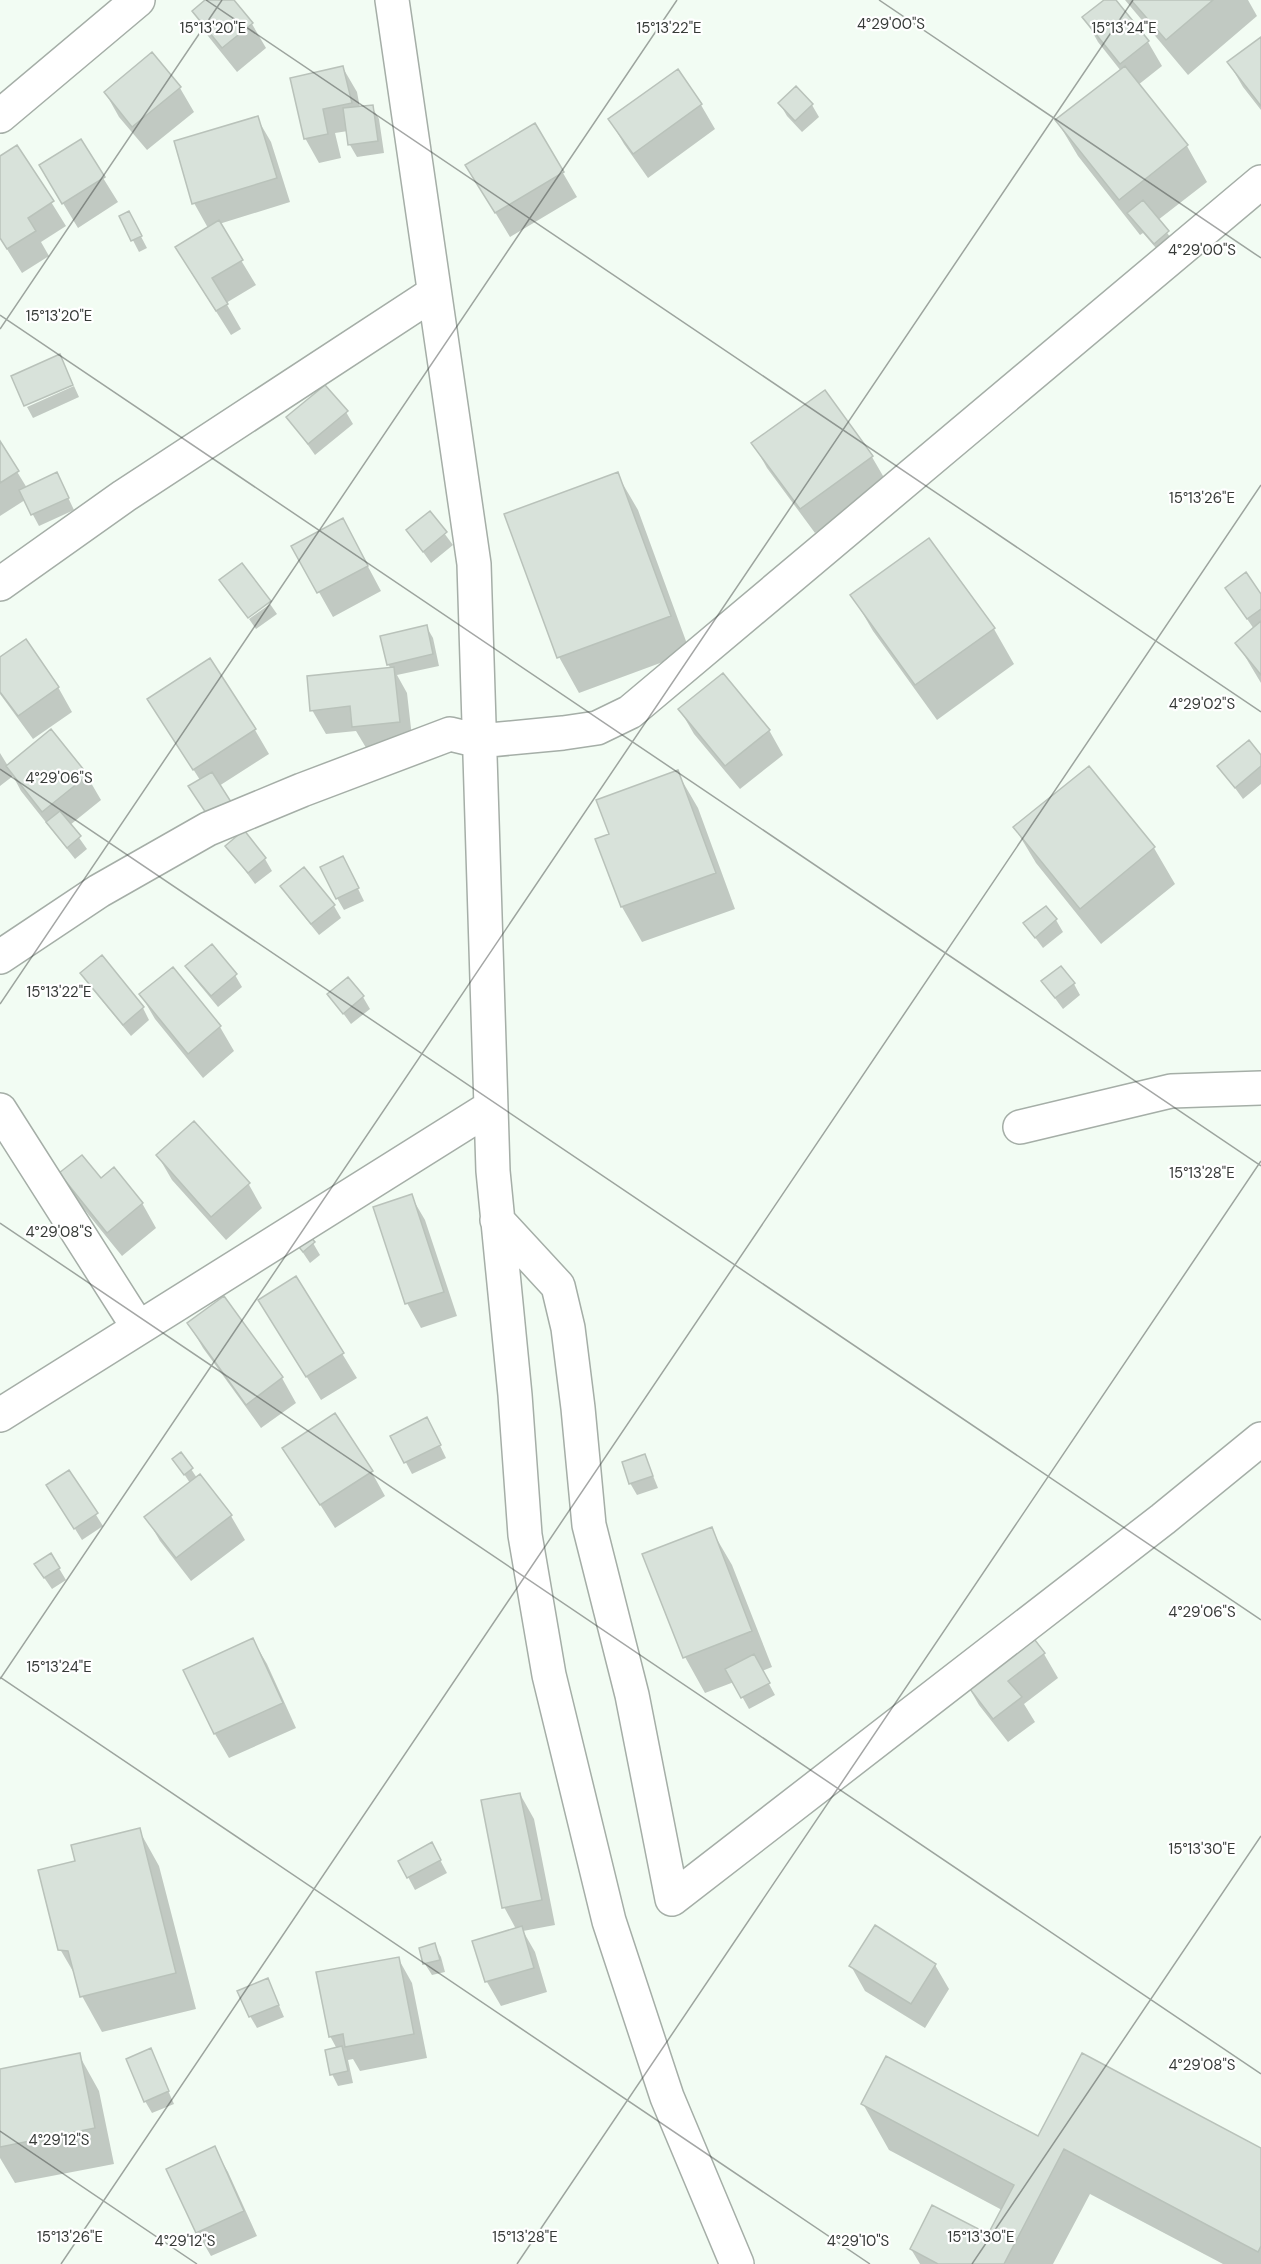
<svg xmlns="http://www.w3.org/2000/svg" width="1261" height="2264" font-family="'DM Sans',sans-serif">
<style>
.shadow{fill:#0003}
.building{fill:#d8e2da;stroke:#b9c2ba;stroke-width:1.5}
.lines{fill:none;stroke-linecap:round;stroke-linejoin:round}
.street-casing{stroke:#a5aea7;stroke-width:36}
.street{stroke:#fff;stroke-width:33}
.ticks{fill:none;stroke:#363a37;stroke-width:1.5;stroke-opacity:0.45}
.ticks-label{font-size:15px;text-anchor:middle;fill:#363a37;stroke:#fff;stroke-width:4.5;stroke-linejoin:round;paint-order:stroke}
</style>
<rect width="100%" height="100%" fill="#f2fcf3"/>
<path class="shadow" d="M208,0H232L252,24L266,48L237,72L208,36L194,11Z
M1106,0H1114L1148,42L1162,66L1138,85L1187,146L1207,182L1158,220L1175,244L1162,255L1143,233L1140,235L1078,156L1057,121L1121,71L1098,42L1084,17Z
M1125,0H1248L1257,16L1188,75Z
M1261,39V110L1243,87L1229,63Z
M343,68L357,92L360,108L372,107L379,119L384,153L357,157L350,145L348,131L335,133L341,158L319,163L305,138Z
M677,71L701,105L715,129L648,178L624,144L610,120Z
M180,88L194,112L147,150L119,117L105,92Z
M780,104L812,105L819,117L802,132L787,116Z
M257,118L271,142L290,202L219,224L256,285L226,303L241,329L231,335L191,272L208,228L194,203Z
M535,125L577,197L510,237L481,189Z
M80,141L118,202L78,228L55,190Z
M17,147L66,226L41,242L49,256L22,273L0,238V158Z
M121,217L135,225L147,248L139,252Z
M74,386L79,397L33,418L27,407Z
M824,392L872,457L886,481L815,533L767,468L753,443Z
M346,412L353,424L315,455L288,417Z
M0,444L27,488L57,474L74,510L39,526L25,500L0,516Z
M617,474L638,510L690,652L579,693L559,657L506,515Z
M429,513L453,545L431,563L408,531Z
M929,540L994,629L1014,664L937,720L873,631L852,595Z
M356,544L381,591L333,617L293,546Z
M1261,597V683L1237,643L1254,629L1234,600Z
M270,604L277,614L256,629L249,619Z
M426,626L433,638L439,666L397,675L407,693L413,746L368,751L356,731L326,734L312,710L391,669L388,664Z
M0,659L58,687L72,712L33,739L0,694Z
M149,699L255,730L269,754L219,786L200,780Z
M680,710L769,730L783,755L740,789L694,734Z
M0,753L8,766L87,776L101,800L70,825L87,849L75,859L21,791L13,776L0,786Z
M1261,757V784L1243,799L1219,766Z
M1088,769L1154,848L1175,884L1101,944L1036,863L1015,828Z
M677,772L698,808L735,909L642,942L622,907L597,840L611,835Z
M227,846L265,859L272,871L255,884Z
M304,869L334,906L341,918L319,935L289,898L282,886Z
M349,870L364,901L344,910L337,898Z
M1056,920L1063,932L1043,948L1025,924Z
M102,958L143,1008L149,1020L131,1036L89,985L82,973Z
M187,966L235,975L242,987L218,1007L194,978Z
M173,969L220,1027L234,1051L203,1078L155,1019L141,995Z
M1043,982L1074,984L1080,995L1063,1009Z
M329,994L363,997L370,1009L351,1024Z
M158,1156L248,1183L262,1208L226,1240L172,1180Z
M61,1174L101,1180L142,1203L156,1228L122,1256L75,1198Z
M411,1196L425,1220L457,1316L421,1328L407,1303Z
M295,1241L313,1243L320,1255L310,1263Z
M296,1278L357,1378L321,1400L274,1324Z
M224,1298L282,1378L296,1403L261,1428L203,1348L189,1324Z
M433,1431L446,1458L412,1474L392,1436Z
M284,1448L371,1471L385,1496L335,1528Z
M181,1454L197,1478L231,1516L245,1540L191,1581L160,1541L146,1517L190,1483L174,1459Z
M645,1456L658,1488L637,1495L630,1483Z
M69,1472L103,1526L82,1540L55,1497Z
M711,1529L732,1565L772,1667L762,1671L775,1695L749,1709L734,1682L705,1693L685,1657L644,1555Z
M51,1555L66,1580L52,1589L43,1576Z
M253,1640L267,1664L296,1728L229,1758L215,1734L185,1671Z
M1044,1654L1058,1678L1024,1704L1035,1722L1008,1742L979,1705L965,1681Z
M520,1794L534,1819L555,1925L523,1931L535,1952L547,1992L501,2006L487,1982L516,1929L504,1907Z
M139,1830L159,1866L196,2009L102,2032L82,1996L78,1980L60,1949L76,1862Z
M438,1856L447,1873L415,1890L400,1862Z
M434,1945L441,1957L445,1972L432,1975L425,1964L421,1949Z
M398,1958L412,1983L427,2058L360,2071L353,2059L348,2060L353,2083L338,2086L332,2074L337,2049L330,2036Z
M935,1965L949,1989L925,2028L865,1991L851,1966Z
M268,1980L284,2017L257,2028L250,2016Z
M150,2050L174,2104L152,2113L145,2101Z
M79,2055L99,2091L114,2164L15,2183L0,2158V2071Z
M863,2104L1039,2138L1261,2149V2264H1223L1090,2194L1053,2264H920L911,2249L988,2236L1002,2210L889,2150Z
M214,2148L228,2172L257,2236L211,2256L197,2232Z"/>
<path class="building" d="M205,0H234L253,23L222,48L192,11Z
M1104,0H1116L1149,41L1120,64L1082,17Z
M1131,0H1213L1166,40Z
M1261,37V106L1227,62Z
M152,52L181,87L132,127L104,92Z
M343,66L352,103L323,109L328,134L304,139L290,78Z
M1125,66L1188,145L1119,200L1055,120Z
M678,69L702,104L633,154L608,119Z
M796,86L813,104L795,121L778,103Z
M373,105L378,141L348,145L343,108Z
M258,116L277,178L192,204L174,141Z
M535,123L564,172L495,213L465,165Z
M81,139L105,177L62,204L39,165Z
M17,145L54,201L28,218L36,231L7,249L0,238V156Z
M1143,200L1169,231L1154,244L1127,213Z
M129,211L142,236L131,241L119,216Z
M219,220L243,260L212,278L228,304L216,311L175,247Z
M60,354L73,385L24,406L11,376Z
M325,385L348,411L308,444L286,417Z
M825,390L873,456L800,509L751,443Z
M0,441L19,471L0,483Z
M57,472L69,498L31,515L19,490Z
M618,472L671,616L557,658L504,514Z
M430,511L447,532L423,552L406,530Z
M343,518L368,566L317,593L291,546Z
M929,538L995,628L915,685L850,595Z
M242,563L271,601L248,618L219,580Z
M1246,572L1261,594V609L1247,619L1225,588Z
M1261,621V675L1235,643Z
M427,625L433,654L387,665L380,636Z
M26,639L59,687L18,716L0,692V657Z
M210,658L256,729L193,770L147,699Z
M394,667L400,722L352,727L350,706L310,711L307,676Z
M723,673L770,730L725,766L678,709Z
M51,729L88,775L42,812L6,766Z
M1249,740L1261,755V766L1235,788L1217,766Z
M1089,766L1155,847L1080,909L1013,827Z
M678,770L716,873L621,907L595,839L609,834L596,800Z
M212,772L233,805L210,819L188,786Z
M60,811L81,836L67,848L46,822Z
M244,830L266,858L248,873L225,846Z
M343,856L359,888L336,899L320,867Z
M304,867L335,905L311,924L280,886Z
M1046,906L1057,919L1035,938L1023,923Z
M212,944L237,974L211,996L185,966Z
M102,955L144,1007L123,1025L80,973Z
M1061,966L1075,983L1055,998L1041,981Z
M173,967L221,1026L188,1054L139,994Z
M348,977L364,996L343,1014L327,994Z
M194,1121L250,1183L211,1217L156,1155Z
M82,1155L101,1178L114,1167L143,1203L107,1233L59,1173Z
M412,1194L444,1292L405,1304L373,1207Z
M305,1231L315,1242L303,1252L293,1240Z
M296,1276L344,1353L306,1377L258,1300Z
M224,1296L283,1377L246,1405L187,1323Z
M335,1413L373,1471L320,1505L282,1448Z
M427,1417L441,1445L404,1463L390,1436Z
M181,1452L193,1468L184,1475L172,1459Z
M645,1454L653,1476L629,1484L622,1462Z
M69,1470L98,1513L74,1529L46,1485Z
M200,1474L232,1515L176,1558L144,1517Z
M712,1527L752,1631L683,1658L642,1554Z
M51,1553L60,1568L44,1578L34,1564Z
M1028,1631L1045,1653L1008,1681L1022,1697L993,1719L963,1680Z
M253,1638L283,1703L214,1734L183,1670Z
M754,1654L770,1683L741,1698L725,1669Z
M520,1793L542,1900L502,1908L481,1800Z
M140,1828L176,1973L80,1997L68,1951L58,1950L38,1870L75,1861L71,1845Z
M432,1842L441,1860L407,1878L398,1861Z
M875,1925L936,1964L911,2004L849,1966Z
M522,1926L534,1968L485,1982L472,1941Z
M435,1943L440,1960L423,1964L419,1948Z
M399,1957L414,2034L345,2047L343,2034L329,2037L316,1972Z
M268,1978L279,2005L249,2017L237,1991Z
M342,2046L348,2071L330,2075L325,2050Z
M151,2048L169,2091L144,2102L126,2059Z
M80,2053L95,2128L0,2147V2069Z
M1082,2053L1261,2148V2246L1258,2252L1064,2149L1004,2264H938L910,2249L932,2205L988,2234L1014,2185L861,2104L886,2056L1038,2136Z
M215,2146L244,2211L196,2233L166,2169Z"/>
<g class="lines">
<g class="street-casing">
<path id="street" d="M392,0L474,564L493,1171L515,1395L525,1535L549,1675L609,1921L667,2097L737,2264
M0,116L138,0
M0,584L124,496L434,293
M0,957L99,891L208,829L302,790L450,734L479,741L563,733L597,728L630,712L1261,182
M0,1110L138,1327
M1020,1127L1171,1091L1261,1088
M497,1220L558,1286L568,1328L578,1408L589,1525L632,1695L672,1899L1163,1519L1261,1439
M0,1415L491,1107"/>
</g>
<use href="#street" class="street"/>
</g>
<path class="ticks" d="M206,0L1261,712M879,0L1261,258M0,315L1261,1166M0,329L222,0M0,769L1261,1620M0,1004L677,0M0,1223L1261,2074M0,1677L870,2264M0,1679L1133,0M0,2131L197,2264M61,2264L1261,485M517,2264L1261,1161M972,2264L1261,1836"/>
<g class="ticks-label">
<text x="891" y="29">4°29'00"S</text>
<text x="213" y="33">15°13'20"E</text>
<text x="669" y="33">15°13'22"E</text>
<text x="1124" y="33">15°13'24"E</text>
<text x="1202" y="255">4°29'00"S</text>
<text x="59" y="321">15°13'20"E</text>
<text x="1202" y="503">15°13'26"E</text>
<text x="1202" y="709">4°29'02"S</text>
<text x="59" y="783">4°29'06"S</text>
<text x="59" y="997">15°13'22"E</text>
<text x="1202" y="1178">15°13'28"E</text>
<text x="59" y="1237">4°29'08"S</text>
<text x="1202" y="1617">4°29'06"S</text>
<text x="59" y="1672">15°13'24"E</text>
<text x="1202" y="1854">15°13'30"E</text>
<text x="1202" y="2070">4°29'08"S</text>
<text x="59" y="2145">4°29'12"S</text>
<text x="70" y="2242">15°13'26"E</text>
<text x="525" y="2242">15°13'28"E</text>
<text x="981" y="2242">15°13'30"E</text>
<text x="185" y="2246">4°29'12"S</text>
<text x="858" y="2246">4°29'10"S</text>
</g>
</svg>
